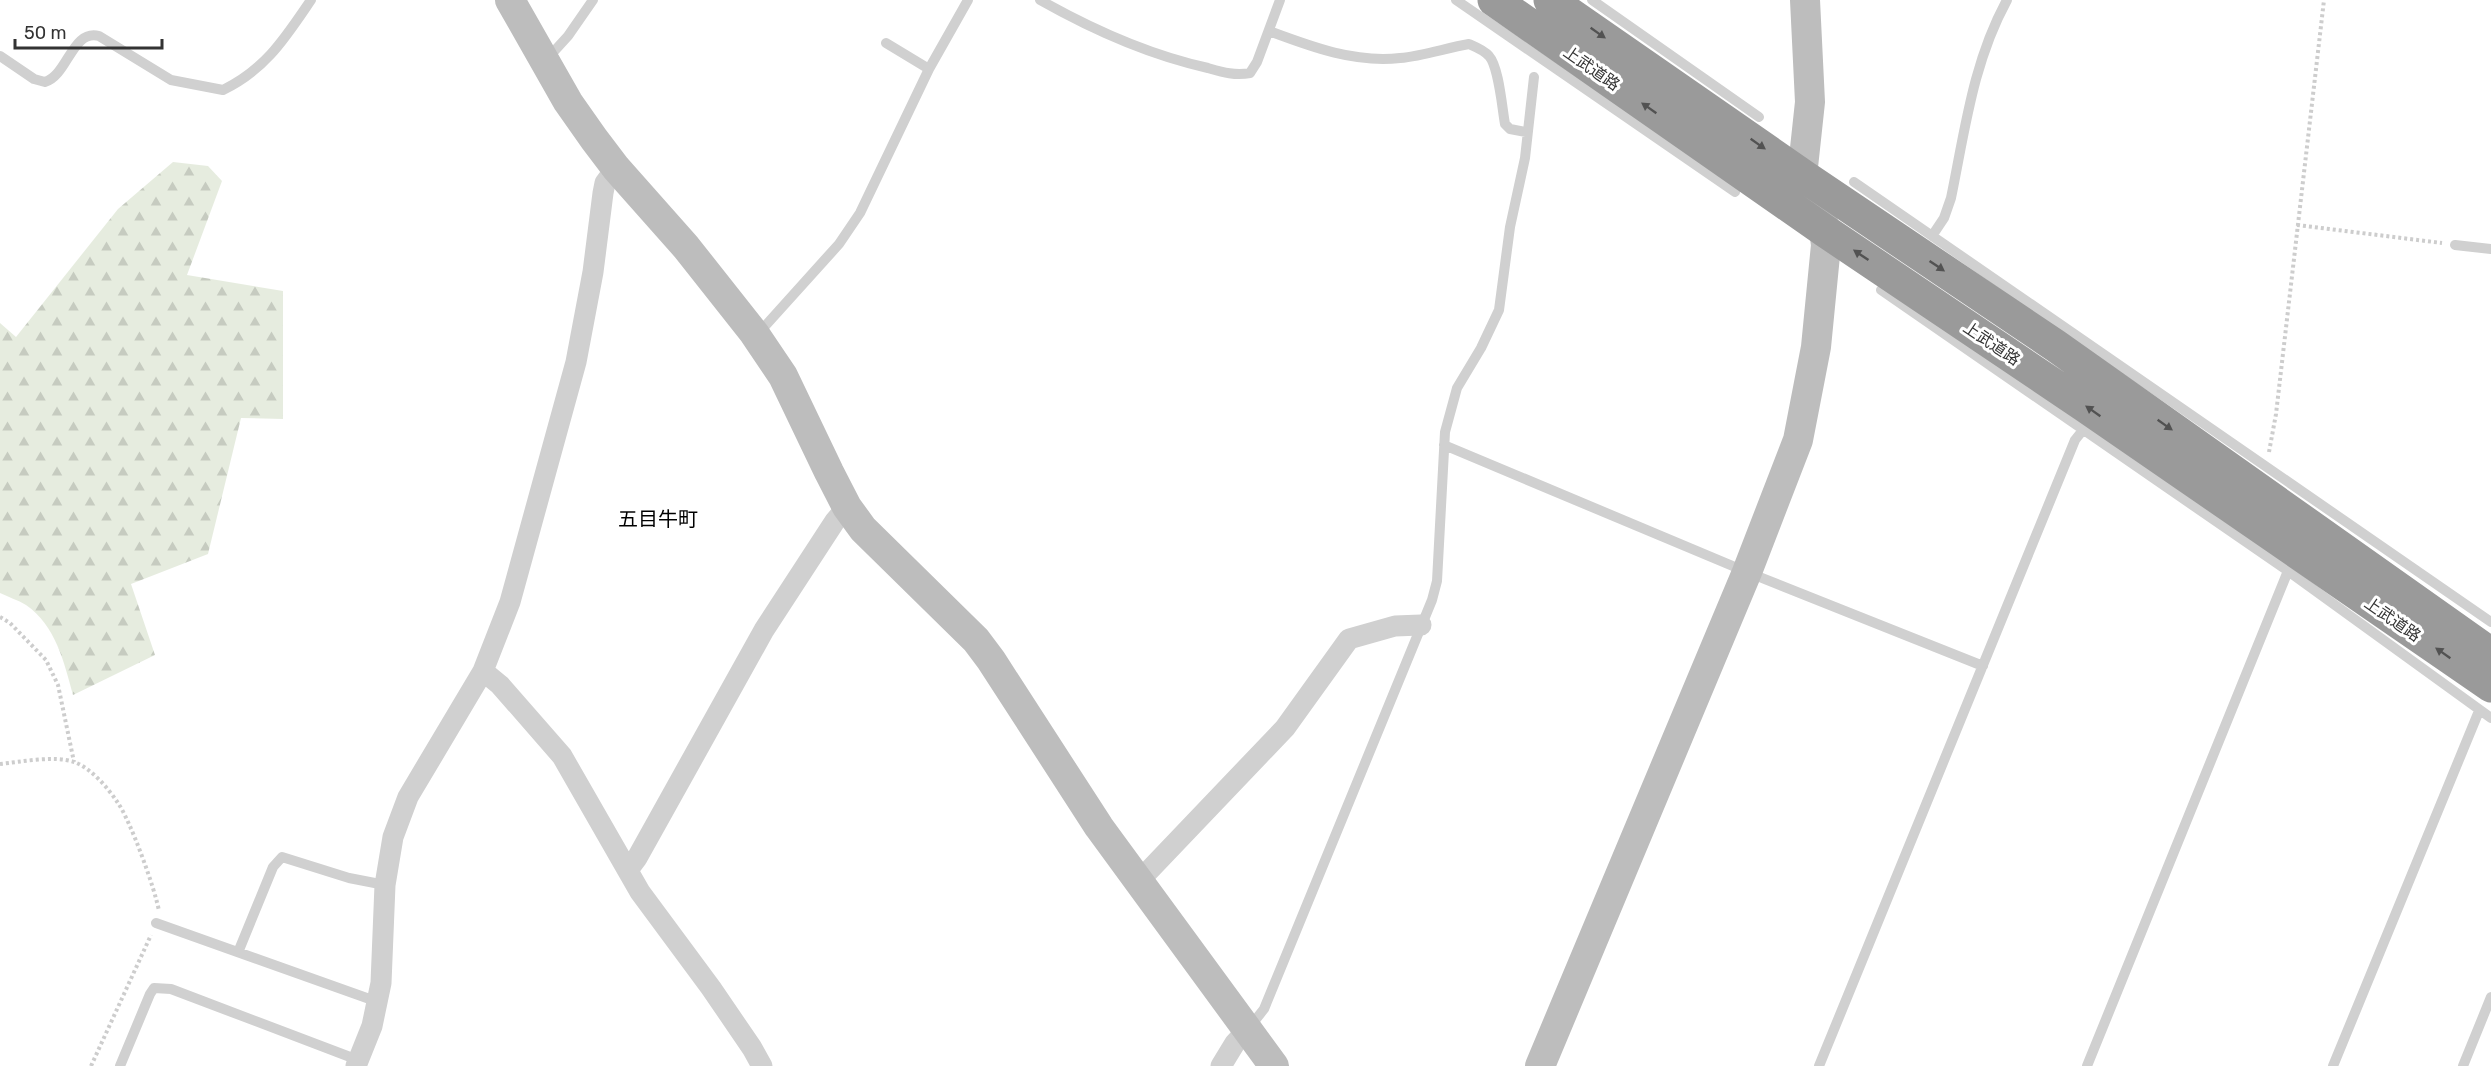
<svg xmlns="http://www.w3.org/2000/svg" width="2491" height="1066" font-family="Rubik,'Noto Sans JP',sans-serif">
<style>
.forest{fill:url(#forest-firs)}
.lines{fill:none;stroke-linecap:round;stroke-linejoin:round}
.path{stroke:#cdcdcd;stroke-width:4;stroke-dasharray:3 3;stroke-linecap:butt}
.lane{stroke:#d0d0d0;stroke-width:10}
.street{stroke:#d0d0d0;stroke-width:21}
.secondary{stroke:#bdbdbd;stroke-width:30}
.highway{stroke:#9a9a9a;stroke-width:33}
.oneway{fill:#525252}
.labels{text-anchor:middle;stroke-width:6;stroke-linejoin:round;paint-order:stroke}
.street-label{font-size:16px;fill:#333;stroke:#fff}
.quarter-label{font-size:20px;fill:#000;stroke:#fff}
</style>
<defs>
<pattern id="forest-firs" width="22" height="20" patternUnits="userSpaceOnUse" patternTransform="scale(1.5)"><rect width="22" height="20" fill="#e6ecdf"/><path d="M5 1l3.5 6h-7zM16 11l3.5 6h-7z" fill="#c6cbc0"/></pattern>
</defs>
<rect width="100%" height="100%" fill="#fff"/>
<path class="forest" d="M173,162L208,166L222,181L187,275L283,291V419L241,418L208,554L131,584L155,655L73,695C64,662 56,626 26,605C18,600 8,597 0,593V323L16,337L118,209Z"/>
<g class="lines">
<path class="path" d="M2297,225L2442,243
M2269,452L2276,414L2324,0
M0,617L10,623L46,660L58,685L74,762
M0,764C20,762 55,755 74,762C91,768 108,788 118,803C131,822 155,889 159,911
M91,1066L151,935"/>
<path class="lane" d="M1040,0C1093,30 1149,55 1208,68C1222,72 1235,76 1250,73L1257,62L1280,0
M1456,0L1735,192
M1592,0L1759,117
M1269,31C1312,47 1354,63 1400,58C1423,56 1446,48 1469,44C1476,47 1484,50 1489,56C1499,67 1502,108 1505,124L1510,129L1526,132
M886,43L929,69
M0,56L34,79L45,82C68,75 72,29 99,36L171,80L223,90C266,69 285,38 311,0
M547,59L568,36L593,0
M1854,182L2491,622
M1932,236L1944,218L1951,198C1965,130 1973,62 2007,0
M2455,245L2491,249
M1881,290L2288,571L2491,718
M757,331L766,325L839,244L860,213L929,69L968,0
M1444,445L1747,572L1983,666
M156,923L378,1002
M239,950L273,867L282,857L349,878L385,885
M1249,1028L1264,1009L1432,600L1437,581L1445,432L1457,388L1481,348L1499,310L1510,227L1525,158L1534,77
M120,1066L150,994L154,988L171,989L358,1060
M1819,1066L2075,440L2083,430
M2087,1066L2288,571
M2333,1066L2479,711
M2463,1066L2491,997"/>
<path class="street" d="M483,671L500,685L562,756L640,892L711,988L752,1048L762,1066
M628,870L637,858L764,630L835,521L847,507
M1139,881L1285,728L1349,639L1395,626L1421,625
M356,1066L372,1026L381,983L385,885L393,837L408,797L483,671L510,602L576,362L593,272L603,193L605,183L616,168
M1221,1066L1235,1043L1247,1030"/>
<path class="secondary" d="M510,0L568,102L594,139L616,168L686,247L754,333L783,376L829,472L847,507L863,529L976,640L991,660L1099,827L1274,1066
M1540,1066L1747,572L1798,440L1816,347L1826,245L1823,222L1808,191L1803,167L1810,102L1805,0"/>
<path class="highway" d="M1494,0L1825,231L2085,406L2491,686
M1550,0L1805,177L2056,346L2491,654"/>
</g>
<defs><path id="oneway-solid" d="M-6-.8H1V-3.2L6.5 0L1 3.2V.8H-6Z" transform="scale(1.5)"/></defs>
<g class="oneway">
<use href="#oneway-solid" transform="translate(1598 33) rotate(35)"/>
<use href="#oneway-solid" transform="translate(1649 108) rotate(-145)"/>
<use href="#oneway-solid" transform="translate(1758 144) rotate(35)"/>
<use href="#oneway-solid" transform="translate(1861 255) rotate(-146)"/>
<use href="#oneway-solid" transform="translate(1937 266) rotate(34)"/>
<use href="#oneway-solid" transform="translate(2093 411) rotate(-145)"/>
<use href="#oneway-solid" transform="translate(2165 425) rotate(35)"/>
<use href="#oneway-solid" transform="translate(2443 653) rotate(-145)"/>
</g>
<g class="labels">
<g class="street-label">
<text transform="translate(1592 68) rotate(35)" y="6">上武道路</text>
<text transform="translate(1992 343) rotate(34)" y="6">上武道路</text>
<text transform="translate(2393 619) rotate(35)" y="6">上武道路</text>
</g>
<g class="quarter-label">
<text x="658" y="526">五目牛町</text>
</g>
</g>
<path d="M15 39v9h147v-9" fill="none" stroke="#333333" stroke-width="3"/>
<text x="24" y="39" font-size="18" fill="#333333" stroke="#ffffff" stroke-width="4.5" paint-order="stroke">50 m</text>
</svg>
